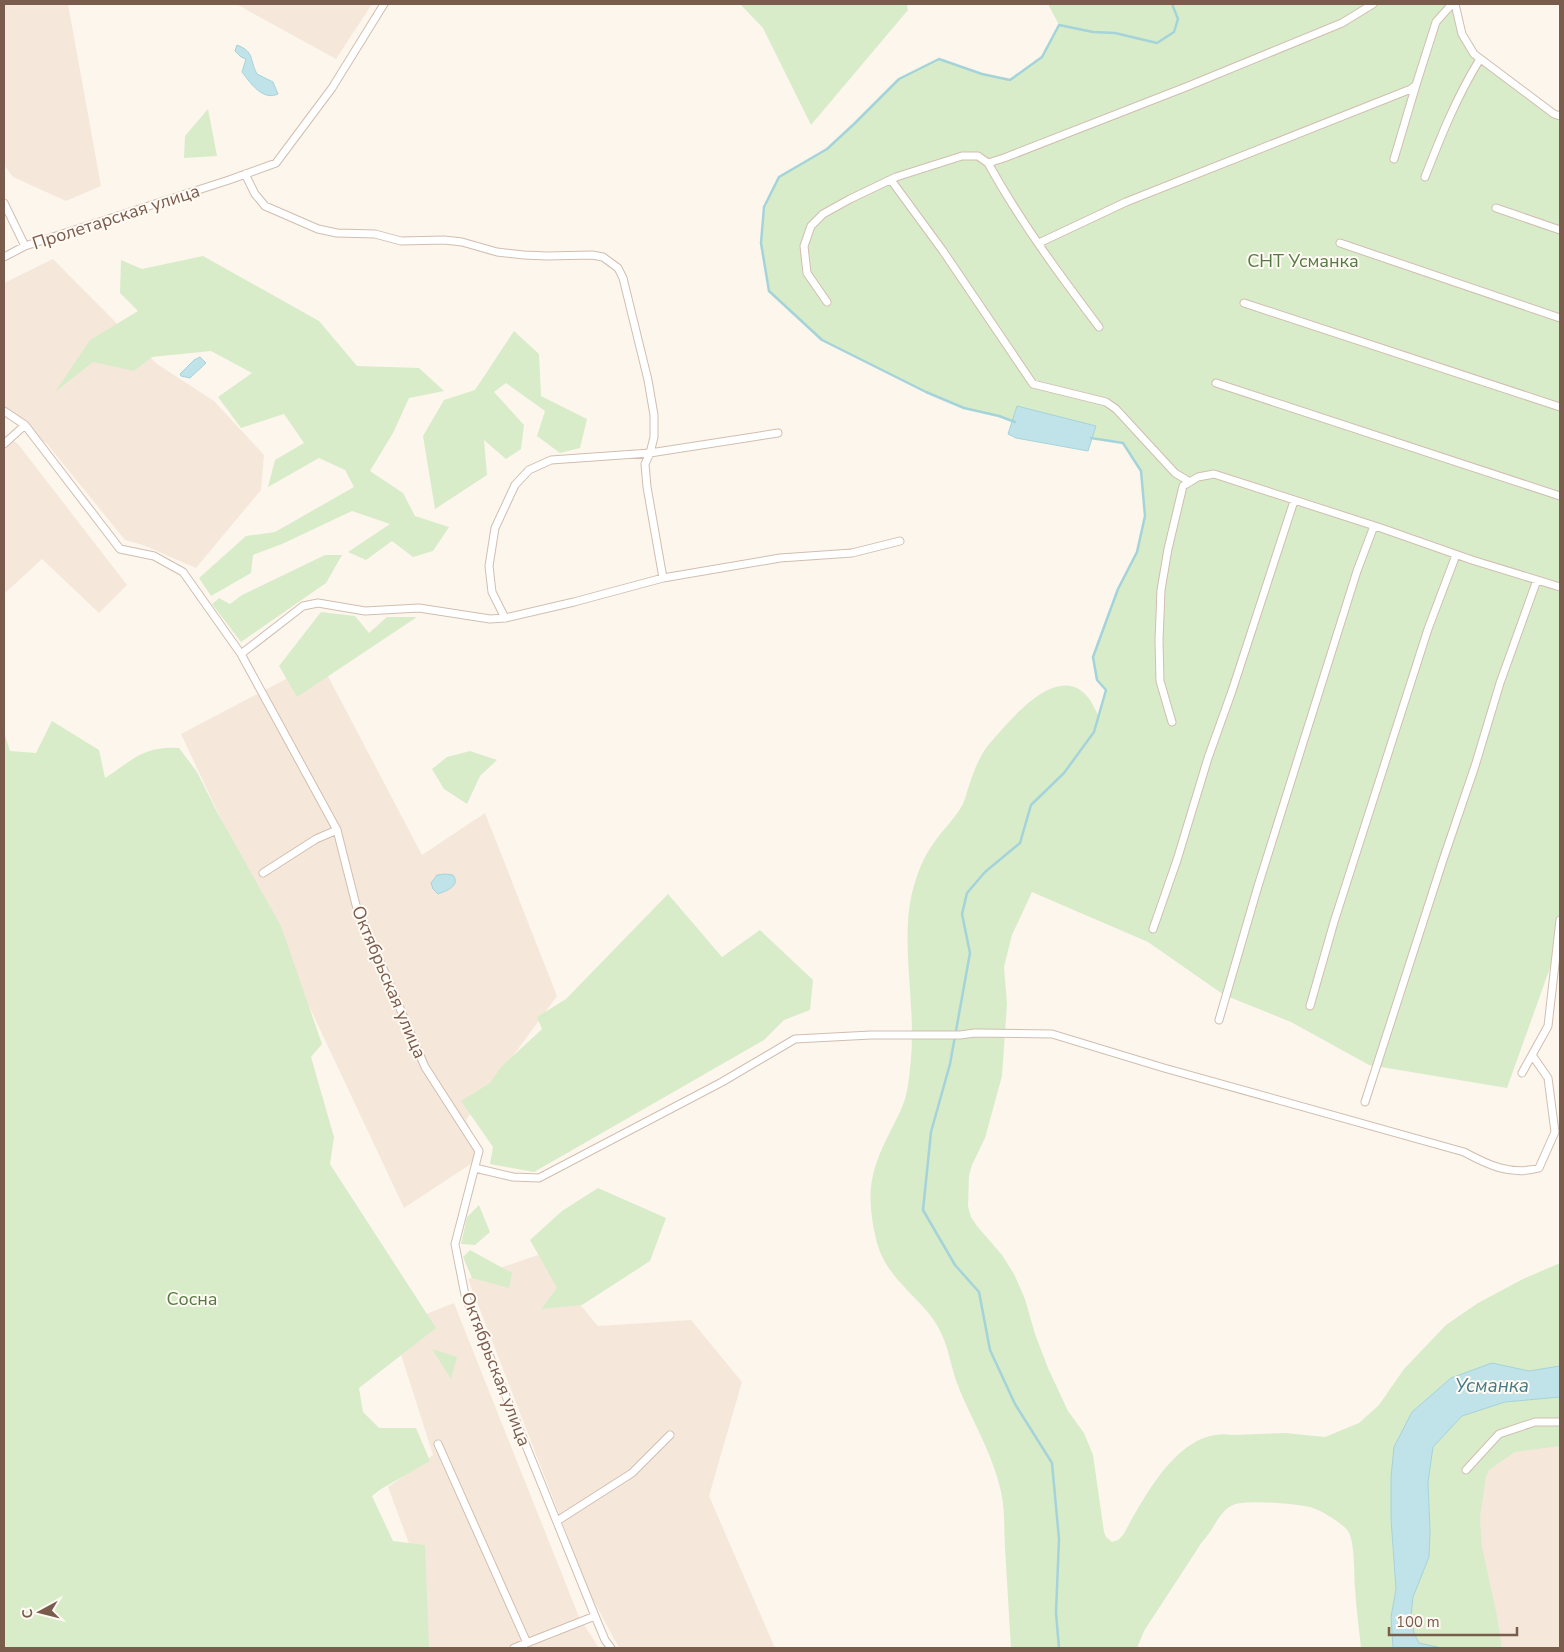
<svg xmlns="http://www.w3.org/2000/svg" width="1564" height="1652" font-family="'Nunito Sans',sans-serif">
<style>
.residential{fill:#f5e8da}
.green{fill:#d8ecc9}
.water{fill:#bfe3e8;stroke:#a5d3da}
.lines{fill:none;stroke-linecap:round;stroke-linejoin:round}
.stream{stroke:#a5d3da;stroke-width:2.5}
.street-casing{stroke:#d1beb0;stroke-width:9}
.street{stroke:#fff;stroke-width:7}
.labels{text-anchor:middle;stroke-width:4;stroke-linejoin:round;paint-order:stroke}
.street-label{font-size:18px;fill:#7a5c4d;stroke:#fffaf3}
.park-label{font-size:18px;fill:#537a41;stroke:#fffaf3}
.water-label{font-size:19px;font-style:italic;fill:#437c86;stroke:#fffaf3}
</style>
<rect width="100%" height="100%" fill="#fdf6ec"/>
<path class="residential" d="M4,4H68L101,186L66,201L13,177L4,165Z
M236,4H372L336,59Z
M53,259L157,364L214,401L264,455L261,490L196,568L143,545L125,540L47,444L4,412V283Z
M4,434L18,444L127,585L99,613L42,559L4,594Z
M320,661L422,855L485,813L557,996L466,1120L483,1156L404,1208L181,734Z
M538,1255L598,1326L691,1320L742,1382L709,1496L775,1648H619L591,1596L468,1279Z
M454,1303L579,1617L599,1648H380L427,1592L388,1487L433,1455L398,1345V1325Z
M1560,1435V1648H1471L1461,1444Z"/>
<path class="green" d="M740,4H907L908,10L811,125L763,28Z
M1048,4H1458L1464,34L1476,52L1555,111L1560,113V940L1507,1088L1369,1065L1291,1022L1224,995L1148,942L1032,892L1012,935L1004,967L1007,1004L1002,1076L985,1138L972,1165L969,1176L968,1206L971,1217L977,1226L1002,1255L1014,1274L1025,1299L1035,1334L1048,1368L1068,1411L1084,1433L1093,1455L1104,1532L1106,1537L1112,1542L1118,1540L1123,1535C1145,1497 1179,1427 1232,1435L1285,1433L1325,1437L1359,1423L1379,1405L1404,1369L1446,1325L1478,1303L1523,1279L1560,1263V1446L1515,1452L1489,1470L1486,1477L1480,1517L1482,1547L1497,1616L1502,1648H1361C1359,1628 1356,1608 1355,1588C1354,1574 1355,1542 1348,1531C1342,1523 1322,1511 1313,1508C1300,1504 1245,1499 1233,1505C1218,1512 1214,1530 1202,1542L1144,1631L1137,1648H1011C1009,1615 1007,1581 1005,1548C1004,1529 1005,1510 1001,1492C993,1453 971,1420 957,1383C951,1367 949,1350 942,1335C927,1299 886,1283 876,1239C866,1194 869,1173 890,1132C897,1118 904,1106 907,1091C912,1063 913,1035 911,1007C909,965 902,920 916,879C920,867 925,855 933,844C942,830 955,819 963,804C966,797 967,790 970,783C974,770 981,753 990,743C1008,723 1053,665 1084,693C1091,699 1094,708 1099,716L1106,690L1097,680L1093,657L1118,589L1137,552L1145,516L1141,471L1123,443L1071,435L1016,422L999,416L964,408L926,392L822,340L769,291L761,243L764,207L779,177L827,149L854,124L899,79L939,59L982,74L1011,80L1042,57L1059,25Z
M208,109L217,156L184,158L185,136Z
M203,256L319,321L357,366L419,368L444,391L409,398L393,433L370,471L403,493L415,516L449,527L433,551L413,557L392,541L366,560L348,552L390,524L352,511L282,544L253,555L251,573L211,596L199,578L246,536L275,532L354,487L345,470L319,458L268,487L275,460L304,443L284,414L241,428L218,397L252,373L211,351L152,357L134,371L93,362L55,392L90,340L138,311L120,293L121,260L142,269Z
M514,331L539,354L541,396L587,419L580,448L560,453L537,436L545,411L506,383L494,392L524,425L521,449L506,459L484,440L487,475L435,509L423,436L444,400L475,390Z
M325,555H342L326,583L241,642L212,604L219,598L230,604L242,595Z
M321,612L355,616L369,633L387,617H417L297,697L279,666Z
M52,721L99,750L105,778C133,760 143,746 179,748L197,772L217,812L281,926L322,1044L311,1057L334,1137L330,1164L436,1328L359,1388L363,1412L379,1428H416L430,1461L381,1489L372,1496L393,1541L425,1545L429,1648H4V732L10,751L36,753Z
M470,751L497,760L480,776L467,804L444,789L432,769L447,757Z
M668,894L722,957L760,930L813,980L810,1010L784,1020L764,1040L534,1172L490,1164L493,1147L461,1101L490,1083L501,1067L542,1029L537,1017L566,999Z
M598,1188L666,1218L650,1261L582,1305L541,1309L557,1288L530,1240L562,1211Z
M479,1205L490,1232L475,1245L461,1244L467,1217Z
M470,1250L512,1273L509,1288L472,1278L463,1257Z
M432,1349L457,1357L451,1379Z"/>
<path class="water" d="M237,45C255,52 249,59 257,74L273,82L278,94C263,101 251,84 242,72L246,59L241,57L235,51Z
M200,357L206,363L190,378L181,376L180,374L194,360Z
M1017,406L1096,426L1088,451L1016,438L1008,434Z
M445,874L453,875C461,886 446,891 438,894L433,889L431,883L437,875Z
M1492,1363L1529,1371L1560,1366V1397L1505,1402L1462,1416L1433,1447L1428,1482L1430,1531L1429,1557L1413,1597L1411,1616L1414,1633L1419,1643L1442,1648H1393L1391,1617L1396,1589L1391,1519V1477L1394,1447L1412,1412L1451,1378Z"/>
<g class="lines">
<path class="stream" d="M1015,422L999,416L964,408L926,392L822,340L769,291L761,243L764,207L779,177L827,149L854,124L899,79L939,59L982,74L1010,80L1042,57L1059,25L1093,32L1115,33L1157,43L1174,32L1178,19L1172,4
M1059,1648L1056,1613L1059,1539L1052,1463L1015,1404L990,1350L979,1292L955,1265L923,1210L931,1132L950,1064L970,953L962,914L967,893L985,872L1020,843L1031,805L1064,773L1094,732L1106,690L1097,680L1093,657L1118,589L1137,552L1145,516L1141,471L1123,443L1091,438"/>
<g class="street-casing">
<path id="street" d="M1455,4L1462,34L1474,54L1554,114L1560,116
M1394,159L1416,85
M988,163C1020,221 1059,274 1099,327
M245,174L255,194L265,206L318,229L337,233L375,234L401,241L444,240L462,242L497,252L524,255L547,256L592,255L603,257L618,268L623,278L648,380L654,415V437L650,453L645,464L647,487L663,578
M1425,177C1441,136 1457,96 1480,59
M891,180L943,251L1033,384L1106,402L1116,409L1175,473L1190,482
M4,203L25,246
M1496,208L1560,230
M1039,243L1126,202L1411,89L1416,85L1436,22L1452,4
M1340,243L1560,318
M4,257L25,246L229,180L276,163L332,88L384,4
M827,302L807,273L804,246L811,226L823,214L850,199L896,177L962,156H978L988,163L1004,158L1186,87L1342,23L1373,4
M1244,303L1560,407
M1216,383L1560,496
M4,411L25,425L120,549L154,556L183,572L241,654L337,830L356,905L425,1067L479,1151L455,1244L465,1295L595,1616L605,1640L611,1648
M4,444L25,425
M505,618L492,592L489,566L495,528L515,485L529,470L551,460L650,453L778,433
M241,654L303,606L318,603L365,611L419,608L490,619L505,618L574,602L663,578L780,558L852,553L900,541
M1172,722L1160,681L1159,641L1161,590L1168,549L1183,486L1198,477L1214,474L1381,528L1472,560L1560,587
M263,873L316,839L337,830
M1153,929L1177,860L1208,758L1232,691L1294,501
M1310,1006L1334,922L1428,629L1456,555
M1219,1020L1258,886L1357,571L1374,526
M1522,1073L1548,1026L1560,920
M1365,1102L1443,860L1475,766L1500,683L1537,580
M475,1168L513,1177L539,1178L722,1082L795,1039L871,1035H960L975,1033L1052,1034L1164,1068L1464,1152C1488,1165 1511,1176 1539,1168L1555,1132L1548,1078L1532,1055
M438,1444L527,1643
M1466,1470L1499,1434L1535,1422H1560
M557,1521L632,1473L670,1435
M514,1648L595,1616"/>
</g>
<use href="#street" class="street"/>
</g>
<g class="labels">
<g class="street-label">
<text transform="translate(116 217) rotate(-18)" y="6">Пролетарская улица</text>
<text transform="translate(389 982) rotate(67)" y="6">Октябрьская улица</text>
<text transform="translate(496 1369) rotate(69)" y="6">Октябрьская улица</text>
</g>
<g class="park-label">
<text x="1303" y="267">СНТ Усманка</text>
<text x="192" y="1305">Сосна</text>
</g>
<g class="water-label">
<text x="1492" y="1392">Усманка</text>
</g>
</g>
<rect width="1564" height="1652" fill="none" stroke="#7a5c4d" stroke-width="10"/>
<g transform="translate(40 1612) rotate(263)" stroke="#fffaf3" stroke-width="4" paint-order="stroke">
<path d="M0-4L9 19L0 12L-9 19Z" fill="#7a5c4d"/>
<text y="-8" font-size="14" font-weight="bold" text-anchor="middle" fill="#7a5c4d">С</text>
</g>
<path d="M1389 1627v8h128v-8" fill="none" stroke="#7a5c4d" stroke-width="2.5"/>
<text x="1396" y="1627" font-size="15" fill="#7a5c4d" stroke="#fffaf3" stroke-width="4" paint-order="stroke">100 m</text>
</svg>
